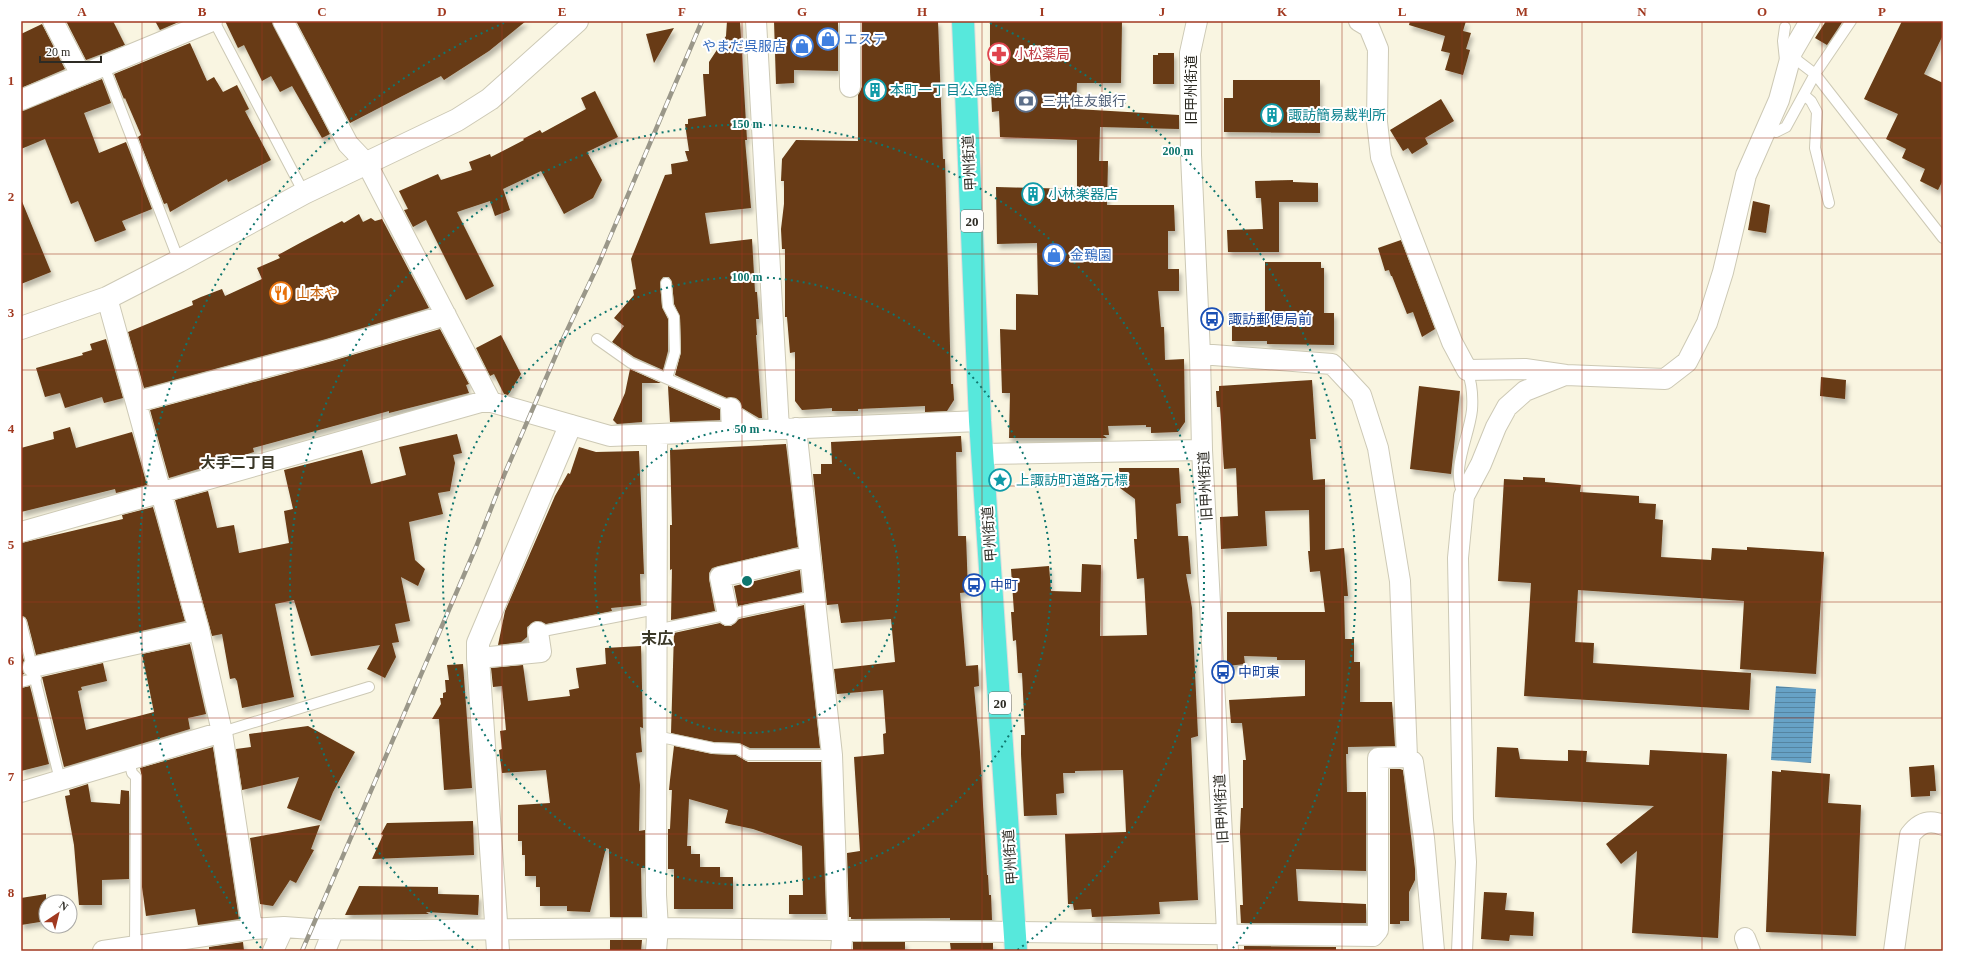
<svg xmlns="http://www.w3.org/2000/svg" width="1964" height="972" font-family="'Times New Roman','Noto Sans JP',serif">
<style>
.water{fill:url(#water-rules)}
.building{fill:#673a14;filter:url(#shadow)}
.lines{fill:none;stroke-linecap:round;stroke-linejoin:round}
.service-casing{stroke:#cdc9b5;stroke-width:12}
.minor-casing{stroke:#cdc9b5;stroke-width:22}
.tertiary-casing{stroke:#cdc9b5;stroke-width:24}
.trunk-casing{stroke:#dddddc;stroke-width:24}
.service{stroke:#fff;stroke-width:10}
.minor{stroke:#fff;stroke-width:20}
.tertiary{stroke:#fff;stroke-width:22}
.trunk{stroke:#57e8dc;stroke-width:22}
.rail-casing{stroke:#9a9789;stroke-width:4.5}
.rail{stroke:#fff;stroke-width:3;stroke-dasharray:9;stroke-linecap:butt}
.grid{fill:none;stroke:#a13920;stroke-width:1;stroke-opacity:0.55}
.ring{fill:none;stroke:#0f766e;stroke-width:2;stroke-dasharray:2 4}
.labels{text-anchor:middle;stroke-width:4;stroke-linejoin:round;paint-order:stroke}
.shield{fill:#fff;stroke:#6c6b66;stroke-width:1}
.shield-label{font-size:13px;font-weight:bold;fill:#2d2b24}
.shop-label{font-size:14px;fill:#366cbe;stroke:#fff;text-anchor:start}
.health-label{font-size:14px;fill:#be3a42;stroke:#fff;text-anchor:start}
.culture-label{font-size:14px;fill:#0d838f;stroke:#fff;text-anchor:start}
.street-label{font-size:14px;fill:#2d2b24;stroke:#fff}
.service-label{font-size:14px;fill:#4e5e75;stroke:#fff;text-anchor:start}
.food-label{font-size:14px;fill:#c56008;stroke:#fff;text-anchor:start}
.transit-label{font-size:14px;fill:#164399;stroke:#fff;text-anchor:start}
.neighbourhood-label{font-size:15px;font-weight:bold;fill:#3a3727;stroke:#fff}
.quarter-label{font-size:16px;font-weight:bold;fill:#3a3727;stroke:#fff}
.centre{fill:#0f766e;stroke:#fff;stroke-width:2}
.ring-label{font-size:12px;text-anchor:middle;font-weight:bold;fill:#0f766e;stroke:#fff;stroke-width:4;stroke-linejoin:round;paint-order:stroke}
.neatline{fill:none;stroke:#a13920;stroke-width:1.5}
.grid-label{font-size:13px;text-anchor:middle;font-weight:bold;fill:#a13920}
</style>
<defs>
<pattern id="water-rules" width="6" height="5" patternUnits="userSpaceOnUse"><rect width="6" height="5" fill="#67a2c6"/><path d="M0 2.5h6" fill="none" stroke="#5584a1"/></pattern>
<filter id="shadow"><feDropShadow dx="2.5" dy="4.5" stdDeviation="2" flood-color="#0004"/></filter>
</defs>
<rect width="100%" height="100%" fill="#f9f5e1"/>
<path class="water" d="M1776,686L1816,689L1811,763L1771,760Z"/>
<path class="building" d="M66,21H113L125,45L86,60Z
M155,21H181L160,30Z
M225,21H272L330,134L322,138L292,86L280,92L271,76L262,81L244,45L238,48Z
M296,21H526L489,51L444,80L441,76L350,123Z
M727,21H740L747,140H745L751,208L705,213L710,244L752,239L755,292H757L759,319H756L757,335H756L762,418H759L742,408L740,402L736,398H727L675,375L681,352L680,317L674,304L672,282L669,277H663L660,283L662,307L668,319V351L663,370L634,357L612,342L624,326L614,318L634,295L633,290L636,289L631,259L665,175L672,174L671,164L688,161L685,151H689L685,124H688V119L706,116L703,74H709V62L726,36Z
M774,21H838V71L794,70V83L776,84Z
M862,21H938L943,159H945L951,384H953L954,400L947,411L925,412V406L858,409V411H832V408L802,410L795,401V352L790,353L787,317H785V249H782L781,229L784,204V181H781L782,159L796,140L858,141V95L862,87Z
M990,21H1122L1121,83H1077L1076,109L1179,115V129L1100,127L1099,161H1108L1107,205H1174L1175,231H1168V269H1179V291H1158L1161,327H1164L1165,360L1184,359L1185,422L1178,432L1151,433V427H1146V425L1108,426L1109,435H1103L1107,438H1009L1010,393H1002L1000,329L1016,330V294L1038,295L1037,243L997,244L996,187L1077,189V140L1000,137L999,111L992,112L990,72Z
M1410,21H1466L1463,31L1471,33L1466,49L1470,50L1463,75L1445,70L1450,53L1441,51L1445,36L1409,25Z
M1826,21H1843L1827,45L1815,38Z
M1902,21H1943V35L1924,74L1943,83V180L1938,190L1920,181L1925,169L1902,158L1906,149L1886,139L1898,114L1864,99Z
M42,24L65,69L21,88V34Z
M674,28L654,63L646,34Z
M190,43L207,81L214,77L223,92L237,85L249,109L245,111L271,160L228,182L227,179L170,212L167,203L164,204L138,137L141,135L125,98L124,99L114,74Z
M1158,53H1174V84H1153V55H1158Z
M102,79L111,103L84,113L99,153L126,142L152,209L122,221L126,230L95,242L78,201L71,204L45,139L21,149V111Z
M1233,80H1320V133L1224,132V98H1233Z
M595,91L618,137L587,152L602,180L593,198L564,214L541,171L503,189L510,210L495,216L490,201L457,212L494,286L466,300L426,220L413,227L404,210L408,209L399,191L438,174L441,180L472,170L469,162L490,154L491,157L524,140L523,139L540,130L542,133L586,109L581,98Z
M1441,99L1454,121L1425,138L1428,144L1412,154L1408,148L1403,151L1390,130Z
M1293,180V182L1318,183V202H1279V252H1228L1227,230L1263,229L1261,198H1256L1255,181Z
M21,199L51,272L21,284Z
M1753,201L1770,205L1766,233L1748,230Z
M359,214L363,222L371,218L375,221L382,219L429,308L326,339L144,388L128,332L193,305L192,301L201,297L222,289L225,296L262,279L257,268L280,258L278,255L300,243L342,221L344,223Z
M1401,240L1435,329L1422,337L1413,312L1407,314L1392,276H1391L1389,270L1385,271L1378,248Z
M1265,262H1321V268H1324V313H1334V345L1267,344V341H1232V312L1265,313Z
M440,329L469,384L466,385L469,393L389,413V411L253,448L254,452L169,478L150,410L332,361Z
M501,335L521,374L508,395L504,394L494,374L490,376L476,348Z
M106,339L123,398L104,403L102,397L65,408L60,393L45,397L36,368L83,355L82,353L92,350L90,344Z
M630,369L661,383H642V422L617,424L613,420L625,393Z
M1821,377L1846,380L1845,399L1820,396Z
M1312,380L1316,439H1310L1313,480L1325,479V550L1344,548L1348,596H1344L1345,639H1354V662H1360V702H1392L1395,746L1348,747V754H1346L1347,792H1366V871L1296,869L1298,901L1366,904V923H1241L1240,905H1243L1240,832L1241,808H1243V760H1246L1242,723H1231L1229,700L1305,696V660H1277V657L1244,656L1245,664L1227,666V612H1325L1320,571L1310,572L1308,551H1310L1309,510L1265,511L1267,546L1221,549L1220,517L1238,516L1236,468L1224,469L1220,407H1217L1216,391H1219V386Z
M668,386L720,409V420L670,422Z
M1419,386L1460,391L1451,474L1410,469Z
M70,427L76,448L132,432L147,485L116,493L115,489L21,512V448L54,439L53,432Z
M457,434L462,453L453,455L455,463L450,491L438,493L443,514L409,522L415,560L425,569L418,586L401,577L410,621L395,624L399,642L392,643L396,657L385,678L367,669L380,645L311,656L294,600L275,604L294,697L242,708L237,681L235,678L230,679L222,634L212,636L175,500L208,491L217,528L234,525L239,553L289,543L284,511L293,509L284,470L362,450L371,484L406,475L399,447Z
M961,436L962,452H956L958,536H966L968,592L960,593L966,666L978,665L979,686L974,687L980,752L987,875H988L989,895H991L992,920H950V918L851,919V917H849L847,853L860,851L854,757L884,754L883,734L886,733L883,690L837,694L834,669L895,662L891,619L841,623L838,604L827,605L813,474H821V464H832L831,442Z
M786,444L798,547L712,568L709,573V579L715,611L671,620L672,569L670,570V525H672L670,450Z
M579,447L596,452L639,451L644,574H640L641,605L611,608L612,611L546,624L536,621L527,627V637L521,642L498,645L505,611L555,496L568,473L570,474Z
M1119,468H1179L1181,503L1176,504L1178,536H1188L1191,574H1186L1192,608L1198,736L1191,738L1198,900L1159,902L1160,914L1092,917L1091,909L1074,910L1073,904H1068L1065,834L1126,832L1123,770L1075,771V773H1063L1064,793L1056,794L1057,815L1024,816L1021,754V735H1025L1022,673H1018L1016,640L1013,641L1011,612H1014L1011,569L1049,566L1051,591L1081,592L1082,564L1101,565L1100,636L1147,635L1144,578L1137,579L1134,539H1137L1135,499L1120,488Z
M1523,477L1545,478V482L1581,485L1580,492L1639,496V503L1656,504L1655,519L1663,520L1661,557L1711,560L1712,548L1747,550V547L1824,552L1816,674L1740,669L1744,601L1578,590L1575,642L1594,643L1593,663L1751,673L1749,710L1524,696L1531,583L1498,581L1504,479L1523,480Z
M153,507L185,621L36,655L27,620L25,617L21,616V543L123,519L122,515Z
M800,570L802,592L738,606L734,586Z
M804,605L820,748H750L739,743L714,742L671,733L674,633L720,623L725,626H731L739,619Z
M190,644L206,714L188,718L190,729L64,767L42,677L103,663L107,681L81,687L82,690L78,691L86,730L154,712L142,654Z
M641,646L643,728L640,727L642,752L636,753L640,785L639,831L645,830V868H641L642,917H610L609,849L606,848L590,912L567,911V906H540V887H536V876H525V855H522V841H518V805L550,803L546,770L502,773L499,750L502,749L500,731L506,730L502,686L493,687L491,668L523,665L528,701L570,696L569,690L579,688L576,668L606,664L605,648Z
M21,649L24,661L22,669L24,674L21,675Z
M463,664L472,788L444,790L439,719H432L441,704L440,698H443V693L446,692L445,680H449L447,665Z
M30,686L49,764L21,771V688Z
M308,726L355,752L333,792L321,821L287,808L299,777L242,790L236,749L251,747L249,734Z
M674,746L712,754L736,755L748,762H821L826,914H789V895H803L802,846L753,829L725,823L728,810L689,799L687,846H691V854H700V867H720V877H733V909H674V869H668V829H670L672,790H669L670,780Z
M213,747L239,919L198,925L195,909L146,916L142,887V777L140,768Z
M1497,747L1518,748L1520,759L1568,761V750L1587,751L1586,762L1649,765L1650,750L1727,754L1718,938L1632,933L1637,851L1621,864L1606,844L1654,806L1495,797Z
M1934,765L1936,791H1930V796L1911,797L1909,767Z
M1390,769H1400L1403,770L1415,869V880L1409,892V921H1400V924H1390Z
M1781,770L1830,774L1828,803L1861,805L1856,936L1766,932L1772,771L1781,772Z
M88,784L91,802L120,804L121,790L129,791V879L102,880V905H79L74,845L65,796L70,795L69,790Z
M473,821L474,855L372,859L383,835L381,834L387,823Z
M320,825L311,849L314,850L296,883L290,880L273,906L260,904L250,838Z
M359,886L438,887V894L479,895L478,915L426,912L429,914L345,915Z
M1484,892L1507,893L1505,910L1534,912L1533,936L1510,935L1509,941L1481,939Z
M46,894V921L21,925V898Z
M610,940H642L641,951H610Z
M243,942L244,951H209V947Z
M853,942H905V951H853Z
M950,943H993V951H951Z
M1244,946L1336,947V951H1244Z"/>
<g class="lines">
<g class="service-casing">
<path id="service" d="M214,21L304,193
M1792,52L1798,61L1815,74L1943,238
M1785,60L1783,41L1785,27
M104,66L179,261
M1804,95L1811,101L1817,112L1815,148L1829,203
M1767,129L1776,132L1786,127L1815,74L1851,21
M666,283L668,306L674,317L675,352L667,378
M597,339L631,363L725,404L760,427
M1463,495C1451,467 1469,438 1472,410C1473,396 1472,383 1467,370
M21,622L60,780
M656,630L814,596
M538,632L656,609
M21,682L36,678
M222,732L369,687
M656,736L713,748L738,749L748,755H832
M129,760L132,773L136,777L135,946"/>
</g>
<g class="minor-casing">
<path id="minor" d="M53,21L81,75
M283,21L348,144L367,164L491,402
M756,21L779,429
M850,21V87
M1197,21L1190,53L1191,155L1200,354L1202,450L1228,951
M1359,21L1369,27L1378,49L1377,122L1381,157L1452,342L1467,370L1525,369L1566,375L1665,379L1687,362L1707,323L1723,272L1746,175L1779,100L1792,52L1810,21
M21,100L212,21
M107,298L199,630L222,732L252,929
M1200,354L1332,364L1361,395L1378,448L1400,581L1407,757
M136,402L329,350L446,315
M731,408L732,431
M796,428L832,755L838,929L842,939L841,951
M984,454L1202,450
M21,532L481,402H491L610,436L980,421
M728,615L720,577L809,556
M478,658L541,652L538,632
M33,667L199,630
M21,792L222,732
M1745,938L1750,951
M103,951L252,929L284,927L312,929L414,930L658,928L1373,936L1378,930V758L1407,757L1413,762L1424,838L1434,951
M273,951L284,927
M325,951L334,929
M656,951L658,928L656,895L657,435
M1462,951L1466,862L1463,819L1458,558L1464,496L1481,464L1496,427L1507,407L1525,391L1565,375
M1894,951L1910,835C1919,823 1929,819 1943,825"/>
</g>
<g class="tertiary-casing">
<path id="tertiary" d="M21,328L107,298L179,261L304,193L457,120L490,99L577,21
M498,951L478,658V643L570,426"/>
</g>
<g class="trunk-casing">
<path id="trunk" d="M963,21L980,421L1016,951"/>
</g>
<use href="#service" class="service"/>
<use href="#minor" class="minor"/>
<use href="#tertiary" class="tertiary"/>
<use href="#trunk" class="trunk"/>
<g class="rail-casing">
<path id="rail" d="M302,951L476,547L505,473L562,341L599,263L702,21"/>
</g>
<use href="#rail" class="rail"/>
</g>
<path class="grid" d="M142,21V951M262,21V951M382,21V951M502,21V951M622,21V951M742,21V951M862,21V951M982,21V951M1102,21V951M1222,21V951M1342,21V951M1462,21V951M1582,21V951M1702,21V951M1822,21V951M21,138H1943M21,254H1943M21,370H1943M21,486H1943M21,602H1943M21,718H1943M21,834H1943"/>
<g class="ring">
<circle cx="747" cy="581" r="152"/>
<circle cx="747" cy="581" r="304"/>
<path d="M478 951A457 457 0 1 1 1016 951"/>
<path d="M261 948A609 609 0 0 1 504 23M990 23A609 609 0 0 1 1233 948"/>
</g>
<defs>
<g id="shop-ring" transform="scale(1.15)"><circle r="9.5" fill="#fff" stroke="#3f7fe0" stroke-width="1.5"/><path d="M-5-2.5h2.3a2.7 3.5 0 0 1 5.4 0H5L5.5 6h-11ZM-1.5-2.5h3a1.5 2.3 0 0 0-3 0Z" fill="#3f7fe0"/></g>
<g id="pharmacy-ring" transform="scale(1.15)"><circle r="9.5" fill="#fff" stroke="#e0444e" stroke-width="1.5"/><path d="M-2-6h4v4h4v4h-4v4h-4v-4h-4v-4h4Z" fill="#e0444e"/></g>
<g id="building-ring" transform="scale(1.15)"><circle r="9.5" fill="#fff" stroke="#0f9aa8" stroke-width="1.5"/><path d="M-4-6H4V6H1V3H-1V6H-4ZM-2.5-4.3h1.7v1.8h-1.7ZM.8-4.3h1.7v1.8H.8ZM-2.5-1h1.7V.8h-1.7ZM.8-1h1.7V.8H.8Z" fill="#0f9aa8"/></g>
<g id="bank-ring" transform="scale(1.15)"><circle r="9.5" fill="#fff" stroke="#5c6f8a" stroke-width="1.5"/><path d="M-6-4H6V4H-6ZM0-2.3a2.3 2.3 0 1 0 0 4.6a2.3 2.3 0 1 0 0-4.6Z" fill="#5c6f8a"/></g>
<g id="restaurant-ring" transform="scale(1.15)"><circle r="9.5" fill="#fff" stroke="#e8710a" stroke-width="1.5"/><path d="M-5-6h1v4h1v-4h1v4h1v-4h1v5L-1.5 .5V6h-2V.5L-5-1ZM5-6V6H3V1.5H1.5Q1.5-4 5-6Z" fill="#e8710a"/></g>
<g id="bus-ring" transform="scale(1.15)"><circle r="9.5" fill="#fff" stroke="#1a4fb4" stroke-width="1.5"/><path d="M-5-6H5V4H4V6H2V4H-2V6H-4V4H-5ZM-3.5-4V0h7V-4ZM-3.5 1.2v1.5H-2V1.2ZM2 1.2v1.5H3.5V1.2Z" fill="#1a4fb4"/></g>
<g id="sight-ring" transform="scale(1.15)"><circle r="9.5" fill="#fff" stroke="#0f9aa8" stroke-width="1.5"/><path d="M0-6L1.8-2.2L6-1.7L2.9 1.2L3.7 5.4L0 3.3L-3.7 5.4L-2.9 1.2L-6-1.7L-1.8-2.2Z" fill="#0f9aa8"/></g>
</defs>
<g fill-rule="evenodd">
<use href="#shop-ring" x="828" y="39"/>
<use href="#shop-ring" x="802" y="46"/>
<use href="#pharmacy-ring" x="999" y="54"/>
<use href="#building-ring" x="875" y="90"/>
<use href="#bank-ring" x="1026" y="101"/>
<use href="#building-ring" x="1272" y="115"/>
<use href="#building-ring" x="1033" y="194"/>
<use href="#shop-ring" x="1054" y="255"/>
<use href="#restaurant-ring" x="281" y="293"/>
<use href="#bus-ring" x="1212" y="319"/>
<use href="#sight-ring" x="1000" y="480"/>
<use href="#bus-ring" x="974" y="585"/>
<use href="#bus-ring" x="1223" y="672"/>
</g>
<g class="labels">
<g class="shield">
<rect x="961" y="210" width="22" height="22" rx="3"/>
<rect x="989" y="692" width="22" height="22" rx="3"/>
</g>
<g class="shield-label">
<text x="972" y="226">20</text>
<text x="1000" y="708">20</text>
</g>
<g class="shop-label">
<text x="844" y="44">エステ</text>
<text x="786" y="51" text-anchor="end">やまだ呉服店</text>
<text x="1070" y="260">金鵄園</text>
</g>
<g class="health-label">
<text x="1014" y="59">小松薬局</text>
</g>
<g class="culture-label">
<text x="890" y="95">本町一丁目公民館</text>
<text x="1288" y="120">諏訪簡易裁判所</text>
<text x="1048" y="199">小林楽器店</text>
<text x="1016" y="485">上諏訪町道路元標</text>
</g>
<g class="street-label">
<text transform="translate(1191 90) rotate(-90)" y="5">旧甲州街道</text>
<text transform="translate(969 163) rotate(-93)" y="5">甲州街道</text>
<text transform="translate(1205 486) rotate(-93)" y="5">旧甲州街道</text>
<text transform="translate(989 534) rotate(-94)" y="5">甲州街道</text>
<text transform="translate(1221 809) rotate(-93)" y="5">旧甲州街道</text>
<text transform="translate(1010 857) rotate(-94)" y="5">甲州街道</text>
</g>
<g class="service-label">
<text x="1042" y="106">三井住友銀行</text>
</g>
<g class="food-label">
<text x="296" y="298">山本や</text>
</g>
<g class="transit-label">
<text x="1228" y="324">諏訪郵便局前</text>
<text x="990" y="590">中町</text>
<text x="1238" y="677">中町東</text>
</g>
<g class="neighbourhood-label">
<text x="238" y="468">大手二丁目</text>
</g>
<g class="quarter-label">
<text x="657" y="644">末広</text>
</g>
</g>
<circle cx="747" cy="581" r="6" class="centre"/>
<g class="ring-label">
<text x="747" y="128">150 m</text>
<text x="1178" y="155">200 m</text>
<text x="747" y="281">100 m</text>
<text x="747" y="433">50 m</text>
</g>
<rect width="1964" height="972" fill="none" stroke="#ffffff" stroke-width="44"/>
<g transform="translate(58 914) rotate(35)"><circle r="19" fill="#ffffff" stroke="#abaaa7"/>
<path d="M0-3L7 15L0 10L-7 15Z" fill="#a13920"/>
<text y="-6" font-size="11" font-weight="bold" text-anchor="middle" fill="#2d2b24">N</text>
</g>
<path d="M40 56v6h61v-6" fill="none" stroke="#2d2b24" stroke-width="2"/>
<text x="46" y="56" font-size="12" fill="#2d2b24" stroke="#ffffff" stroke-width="3" paint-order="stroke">20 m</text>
<rect x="22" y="22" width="1920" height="928" class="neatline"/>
<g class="grid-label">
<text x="82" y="16">A</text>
<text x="202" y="16">B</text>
<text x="322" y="16">C</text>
<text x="442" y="16">D</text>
<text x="562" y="16">E</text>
<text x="682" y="16">F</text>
<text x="802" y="16">G</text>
<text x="922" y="16">H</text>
<text x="1042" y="16">I</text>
<text x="1162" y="16">J</text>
<text x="1282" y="16">K</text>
<text x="1402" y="16">L</text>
<text x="1522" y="16">M</text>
<text x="1642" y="16">N</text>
<text x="1762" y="16">O</text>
<text x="1882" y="16">P</text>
<text x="11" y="85">1</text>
<text x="11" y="201">2</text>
<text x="11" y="317">3</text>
<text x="11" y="433">4</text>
<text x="11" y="549">5</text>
<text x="11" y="665">6</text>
<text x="11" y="781">7</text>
<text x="11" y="897">8</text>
</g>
</svg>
